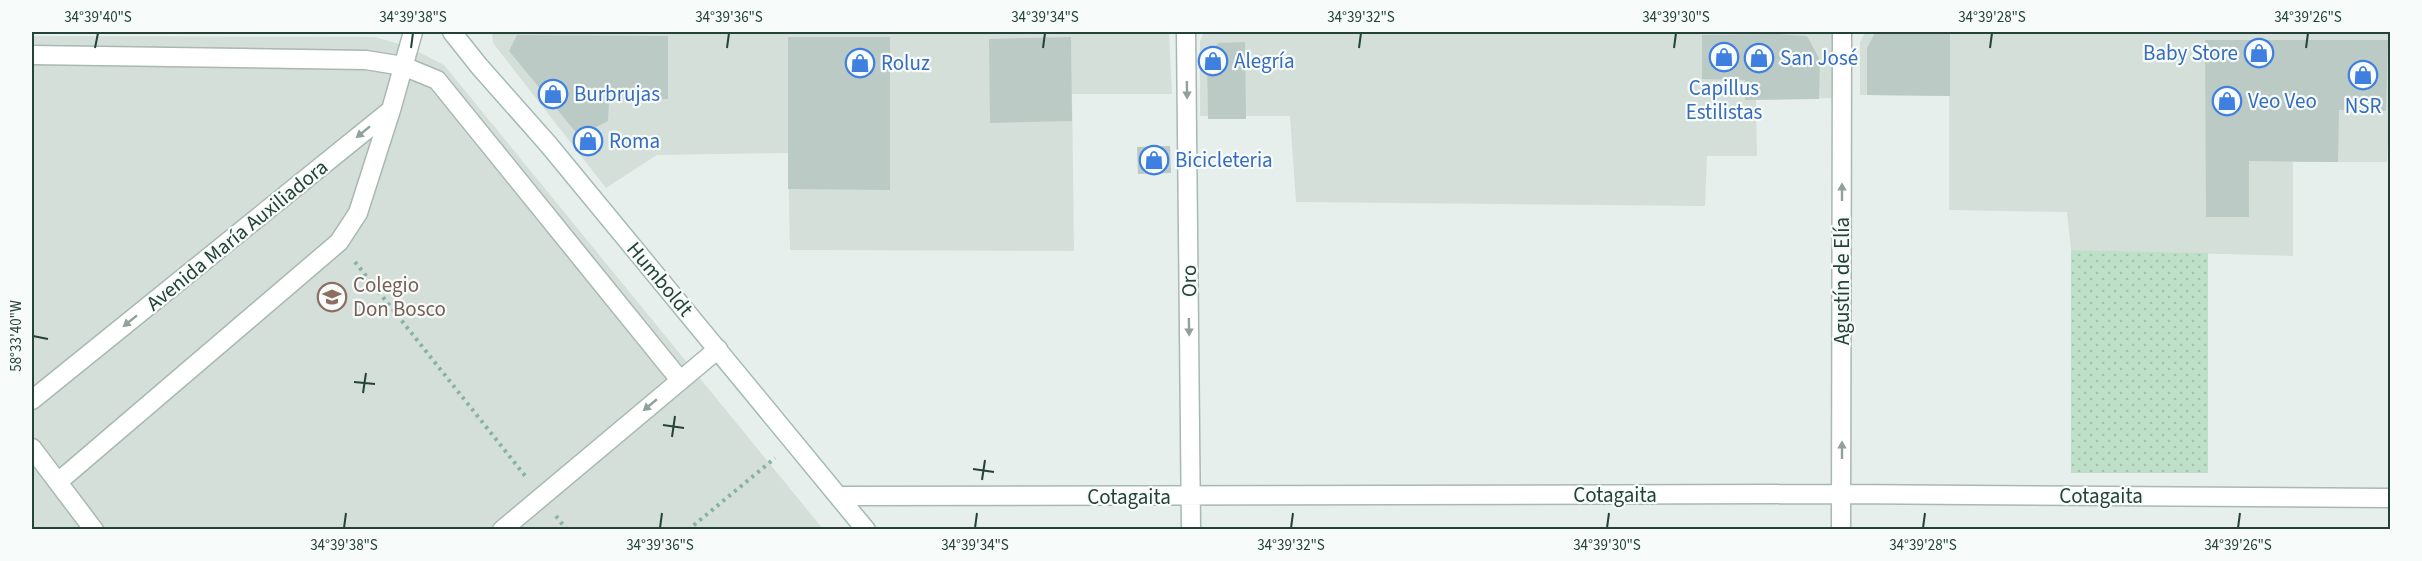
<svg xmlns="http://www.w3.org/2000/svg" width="2422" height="561" font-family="'Source Sans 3',sans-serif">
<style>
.built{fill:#d4dfda}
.grass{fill:url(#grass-dots)}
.building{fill:#bbcac4}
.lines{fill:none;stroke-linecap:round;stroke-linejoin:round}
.lane-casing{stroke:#a8b8b2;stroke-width:21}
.street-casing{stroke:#a8b8b2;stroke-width:21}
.secondary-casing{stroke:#a4bbb3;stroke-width:21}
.path{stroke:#86b3a5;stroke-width:4;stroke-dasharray:3 4.5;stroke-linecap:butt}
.lane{stroke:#fff;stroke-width:18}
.street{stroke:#fff;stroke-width:18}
.secondary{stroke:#fff;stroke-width:18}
.oneway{fill:#92a09c}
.ticks{fill:none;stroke:#24423a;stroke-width:2}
.labels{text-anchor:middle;stroke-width:4.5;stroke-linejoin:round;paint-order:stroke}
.shop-label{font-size:21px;fill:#366cbe;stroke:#f7fbf9;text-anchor:start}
.street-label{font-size:21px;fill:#24423a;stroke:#f7fbf9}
.education-label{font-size:21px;fill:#785e54;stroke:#f7fbf9;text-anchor:start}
.neatline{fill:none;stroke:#24423a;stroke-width:2}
.ticks-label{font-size:15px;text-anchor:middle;fill:#24423a}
</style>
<defs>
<pattern id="grass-dots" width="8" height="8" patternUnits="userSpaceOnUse" patternTransform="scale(1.5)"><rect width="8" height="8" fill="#bfe0c8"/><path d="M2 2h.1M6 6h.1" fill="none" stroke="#a4c1ad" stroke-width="1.8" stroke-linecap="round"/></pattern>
</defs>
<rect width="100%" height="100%" fill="#e6efeb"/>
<path class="built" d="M492,32H1169L1172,94H1072L1074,251L790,250L788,153L657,155L606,188L493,43Z
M1204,32H1834V98L1756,100L1757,156H1707L1705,206L1296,202L1290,116H1200V41Z
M1865,32H2390V122L2389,123L2387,162H2293V256L2071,250L2067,212L1949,210V96L1860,95V43Z
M32,36L375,37L409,47L444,65L823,529L32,530Z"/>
<path class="grass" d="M2071,250L2208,253V473H2071Z"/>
<path class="building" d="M1884,32H1950V96L1867,95V48L1875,33Z
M1774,34L1807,36L1820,60L1819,99L1745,100V80L1702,79V35Z
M517,35L668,36V99H609L608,121L579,136L509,51Z
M788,37H890V190L788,189Z
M1071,37L1072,121L990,123L989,39Z
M2205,40H2388L2386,111L2339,110L2338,162L2249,161V217H2206Z
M1245,42L1246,119H1208L1207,59L1218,43Z
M1170,146L1171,173L1138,174L1137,147Z"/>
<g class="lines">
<g class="lane-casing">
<path id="lane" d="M32,55L366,60L403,66L437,80L680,380
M32,400L391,110L413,32
M32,448L94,530
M58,482L339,242L358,213L391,110
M502,530L718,349"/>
</g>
<g class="street-casing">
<path id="street" d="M1186,32L1191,530
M839,496L1842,494L2390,498
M1841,530L1842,32"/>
</g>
<g class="secondary-casing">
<path id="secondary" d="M452,32L479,66L548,144L866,530"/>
</g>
<path class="path" d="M355,262L526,477
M556,516L567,530
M688,530L775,458"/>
<use href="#lane" class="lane"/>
<use href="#street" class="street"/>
<use href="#secondary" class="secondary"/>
</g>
<defs><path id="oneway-solid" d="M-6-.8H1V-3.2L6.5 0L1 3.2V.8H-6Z" transform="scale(1.5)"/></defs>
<g class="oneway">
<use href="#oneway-solid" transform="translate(1187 90) rotate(89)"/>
<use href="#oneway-solid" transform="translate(363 132) rotate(141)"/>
<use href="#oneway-solid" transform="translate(1842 192) rotate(-90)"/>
<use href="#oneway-solid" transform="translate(130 321) rotate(141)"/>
<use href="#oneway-solid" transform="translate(1189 327) rotate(89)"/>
<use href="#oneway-solid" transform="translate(650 405) rotate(140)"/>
<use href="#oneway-solid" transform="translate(1842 450) rotate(-90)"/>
</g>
<path class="ticks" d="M95,48L98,33M411,48L413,33M727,48L729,33M1043,48L1045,33M1359,48L1361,33M1674,48L1676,33M1990,48L1992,33M2306,48L2308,33M33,336L48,339M354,382L375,384M363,393L366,373M663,425L684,428M672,437L675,416M973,469L994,472M982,480L985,460M344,528L346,513M660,528L662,513M975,528L977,513M1291,528L1293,513M1607,528L1609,513M1923,528L1925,513M2238,528L2240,513"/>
<defs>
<g id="shop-ring" transform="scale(1.5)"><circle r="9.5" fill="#f7fbf9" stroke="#3f7fe0" stroke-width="1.5"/><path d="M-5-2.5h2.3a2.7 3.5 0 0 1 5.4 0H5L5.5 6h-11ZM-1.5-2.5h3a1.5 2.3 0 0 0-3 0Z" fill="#3f7fe0"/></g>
<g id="school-ring" transform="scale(1.5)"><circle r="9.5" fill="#f7fbf9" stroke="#8d6e63" stroke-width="1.5"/><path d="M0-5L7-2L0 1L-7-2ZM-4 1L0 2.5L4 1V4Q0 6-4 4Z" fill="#8d6e63"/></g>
</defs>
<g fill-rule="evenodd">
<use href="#shop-ring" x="2259" y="53"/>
<use href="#shop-ring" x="1724" y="57"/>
<use href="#shop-ring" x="1759" y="58"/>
<use href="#shop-ring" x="1213" y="61"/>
<use href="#shop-ring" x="860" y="63"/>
<use href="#shop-ring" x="2363" y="75"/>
<use href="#shop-ring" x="553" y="94"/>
<use href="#shop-ring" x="2227" y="101"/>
<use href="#shop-ring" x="588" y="141"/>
<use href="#shop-ring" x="1154" y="160"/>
<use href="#school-ring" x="332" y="297"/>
</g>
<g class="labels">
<g class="shop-label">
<text x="2238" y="60" text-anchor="end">Baby Store</text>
<text x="1780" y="65">San José</text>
<text x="1234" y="68">Alegría</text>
<text x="881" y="70">Roluz</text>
<text x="1724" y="95" text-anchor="middle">Capillus<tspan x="1724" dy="24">Estilistas</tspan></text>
<text x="574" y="101">Burbrujas</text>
<text x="2248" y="108">Veo Veo</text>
<text x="2363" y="113" text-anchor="middle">NSR</text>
<text x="609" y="148">Roma</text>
<text x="1175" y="167">Bicicleteria</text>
</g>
<g class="street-label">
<text transform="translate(237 235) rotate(-39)" y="7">Avenida María Auxiliadora</text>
<text transform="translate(660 279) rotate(50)" y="7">Humboldt</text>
<text transform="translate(1189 281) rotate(-91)" y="7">Oro</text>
<text transform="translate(1842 281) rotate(-90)" y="7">Agustín de Elía</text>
<text x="1615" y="502">Cotagaita</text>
<text x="2101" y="503">Cotagaita</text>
<text x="1129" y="504">Cotagaita</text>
</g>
<g class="education-label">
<text x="353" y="292">Colegio<tspan x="353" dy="24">Don Bosco</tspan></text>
</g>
</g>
<rect width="2422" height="561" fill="none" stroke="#f7fbf9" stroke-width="66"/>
<rect x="33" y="33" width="2356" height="495" class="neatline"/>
<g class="ticks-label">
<text x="98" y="22">34°39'40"S</text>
<text x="413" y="22">34°39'38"S</text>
<text x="729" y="22">34°39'36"S</text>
<text x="1045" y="22">34°39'34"S</text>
<text x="1361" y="22">34°39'32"S</text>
<text x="1676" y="22">34°39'30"S</text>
<text x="1992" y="22">34°39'28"S</text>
<text x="2308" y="22">34°39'26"S</text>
<text transform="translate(16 336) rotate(-90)" y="5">58°33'40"W</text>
<text x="344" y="550">34°39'38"S</text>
<text x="660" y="550">34°39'36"S</text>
<text x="975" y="550">34°39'34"S</text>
<text x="1291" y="550">34°39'32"S</text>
<text x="1607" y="550">34°39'30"S</text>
<text x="1923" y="550">34°39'28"S</text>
<text x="2238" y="550">34°39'26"S</text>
</g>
</svg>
